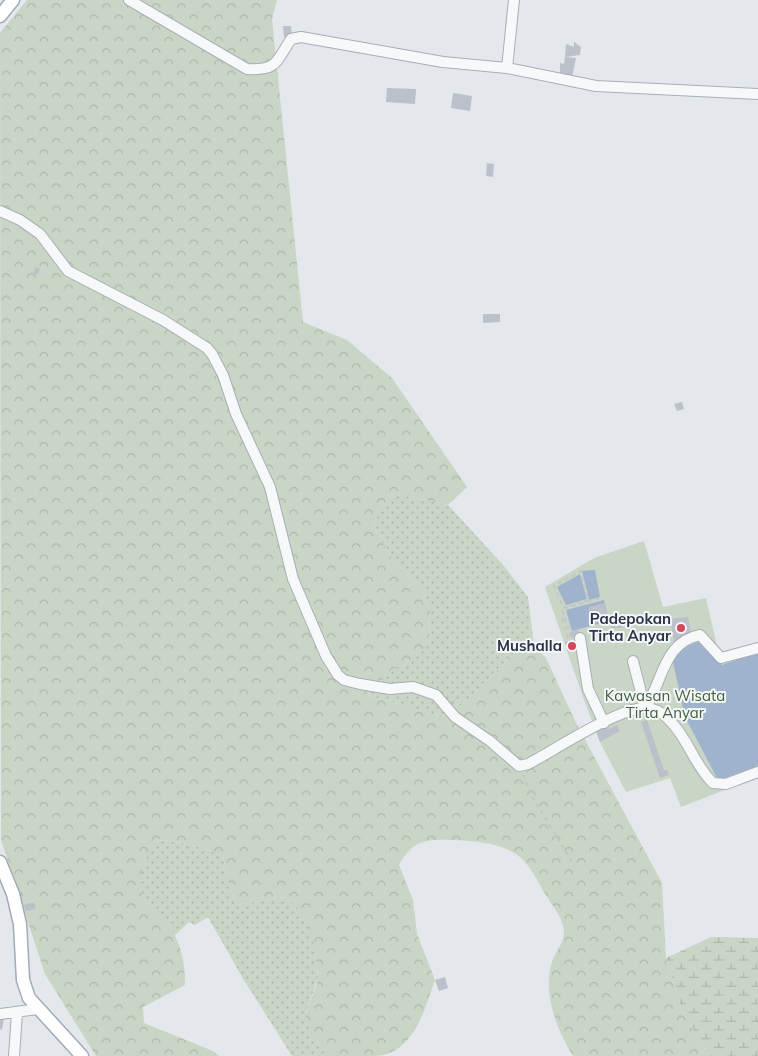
<svg xmlns="http://www.w3.org/2000/svg" width="758" height="1056" font-family="Mulish,sans-serif">
<style>
.grass{fill:url(#grass-dots)}
.forest{fill:url(#forest-crowns)}
.wetland{fill:url(#wetland-marsh)}
.green{fill:#c9d6c5}
.water{fill:#9fb4cc}
.building{fill:#bbc0ca}
.lines{fill:none;stroke-linecap:round;stroke-linejoin:round}
.minor-casing{stroke:#a9aeb7;stroke-width:12}
.major-casing{stroke:#a3abb8;stroke-width:15}
.path{stroke:#c2c5cb;stroke-width:2;stroke-dasharray:4 4;stroke-linecap:butt}
.minor{stroke:#f7f8fa;stroke-width:10}
.major{stroke:#fff;stroke-width:12}
.poi-dot{fill:#d1495b;stroke:#f4f6f9;stroke-width:2}
.labels{text-anchor:middle;stroke-width:4;stroke-linejoin:round;paint-order:stroke}
.poi-label{font-size:15px;font-weight:bold;fill:#2b3445;stroke:#f4f6f9;text-anchor:end}
.park-label{font-size:15px;fill:#3f6138;stroke:#f4f6f9}
</style>
<defs>
<pattern id="grass-dots" width="8" height="8" patternUnits="userSpaceOnUse" patternTransform="scale(1.25)"><rect width="8" height="8" fill="#c9d6c5"/><path d="M2 2h.1M6 6h.1" fill="none" stroke="#adb8ab" stroke-width="1.8" stroke-linecap="round"/></pattern>
<pattern id="forest-crowns" width="20" height="18" patternUnits="userSpaceOnUse" patternTransform="scale(1.25)"><rect width="20" height="18" fill="#c9d6c5"/><path d="M2 6a3 3 0 1 1 6 0M12 15a3 3 0 1 1 6 0" fill="none" stroke="#adb8ab"/></pattern>
<pattern id="wetland-marsh" width="20" height="14" patternUnits="userSpaceOnUse" patternTransform="scale(1.25)"><rect width="20" height="14" fill="#c9d6c5"/><path d="M1 5h8M5 5V1M11 12h8M15 12V8" fill="none" stroke="#adb8ab"/></pattern>
</defs>
<rect width="100%" height="100%" fill="#e4e7ec"/>
<path class="grass" d="M401,495L448,505L504,566L528,597L534,646L517,651L468,699L439,716L367,695L395,668L411,662L429,637L430,610L425,594L390,556L373,525L386,499Z
M155,839C180,843 202,844 223,857L230,889L237,905L285,897L298,906L307,919L313,936L318,978L306,1012L317,1042L335,1056H292L242,977L208,917L195,925L189,922L175,935C163,921 139,901 139,880C140,870 151,849 155,839Z"/>
<path class="forest" d="M27,0H277L272,19L303,322L347,340L392,378L467,487L448,505L401,495L387,499L373,525L390,556L425,594L430,610L429,637L423,651L411,662L395,668L367,695L439,716L468,699L517,651L534,646L546,658L575,721L662,883L666,958L682,1011L709,1056H573C557,1030 542,993 552,962C555,953 563,943 564,934C565,922 555,909 549,900C541,888 534,872 524,861C507,843 476,841 453,840C426,839 413,840 399,865L413,900L417,934L435,980C424,1011 413,1056 373,1056C362,1056 345,1056 335,1056C320,1050 303,1026 307,1010C310,999 317,988 318,977C318,970 316,962 315,955C312,929 306,912 285,897L237,905L230,889L223,857C202,844 180,843 156,839C151,851 141,866 140,879C136,902 167,919 175,936C183,951 185,969 185,985L143,1007L144,1023L213,1051L219,1056H96L45,974L1,840L0,33Z"/>
<path class="wetland" d="M711,937L758,938V1056H709L682,1011L666,958Z"/>
<path class="green" d="M644,541L663,607L706,598L719,655L758,644V777L681,807L670,778L626,792L600,742L584,700L545,587L594,558Z"/>
<path class="water" d="M595,570L600,597L589,600L582,571Z
M580,574L587,599L566,605L557,587Z
M604,600L609,621L572,631L566,610Z
M698,642L722,665L758,652V767L718,780L685,717L671,653Z"/>
<path class="building" d="M283,26H291L292,37H284Z
M574,42L581,47L580,55L565,57L566,44L574,47Z
M565,57L576,58L572,77L560,76V63L564,64Z
M387,88L416,89L415,104L386,102Z
M453,93L472,96L470,111L451,108Z
M487,163L494,164L493,177L486,176Z
M36,267L40,269L37,275L33,273Z
M483,314H500V322L483,323Z
M682,402L684,409L677,411L674,404Z
M605,603L609,621L602,623L598,610L589,611V607Z
M619,617L622,628H611L609,621Z
M688,617L692,637L674,642L670,619Z
M578,630L580,636L572,638L570,632Z
M577,639L579,649L568,652L565,642Z
M647,720L664,770H667L669,775L660,778L641,722Z
M607,725L609,729L617,725L620,731L600,742L596,731Z
M34,903L35,909L26,911L24,905Z
M445,977L448,988L439,991L435,980Z
M0,1018H4L2,1030L0,1029Z"/>
<g class="lines">
<g class="minor-casing">
<path id="minor" d="M129,0L247,69C277,71 276,62 291,39L301,37L443,62L507,68L596,86L758,94
M507,68L514,0
M0,211L20,220L40,234L68,271L163,320L207,348L212,354L223,375L236,414L270,487L293,579L326,656L338,675L344,680L360,684L390,689L413,687L436,695L455,717L490,741L519,766L528,764C553,751 621,706 646,708C658,709 664,714 672,723C689,741 695,766 713,783L726,784L758,772
M580,638L588,689L604,723
M633,661L645,708
M645,708C663,682 663,642 700,635L721,658L758,648
M0,1014L38,1009
M14,1056L17,1013"/>
</g>
<g class="major-casing">
<path id="major" d="M0,16L13,0
M0,862L13,894L20,924L23,980L29,998L82,1056"/>
</g>
<path class="path" d="M569,606L588,600L581,571L554,586L563,607H569
M562,619L569,640L571,639
M571,637L562,609L601,598
M523,775L531,795L572,862"/>
<use href="#minor" class="minor"/>
<use href="#major" class="major"/>
</g>
<g class="poi-dot">
<circle cx="681" cy="628" r="5"/>
<circle cx="572" cy="646" r="5"/>
</g>
<g class="labels">
<g class="poi-label">
<text x="671" y="624">Padepokan<tspan x="671" dy="17">Tirta Anyar</tspan></text>
<text x="562" y="651">Mushalla</text>
</g>
<g class="park-label">
<text x="665" y="701">Kawasan Wisata<tspan x="665" dy="17">Tirta Anyar</tspan></text>
</g>
</g>
</svg>
